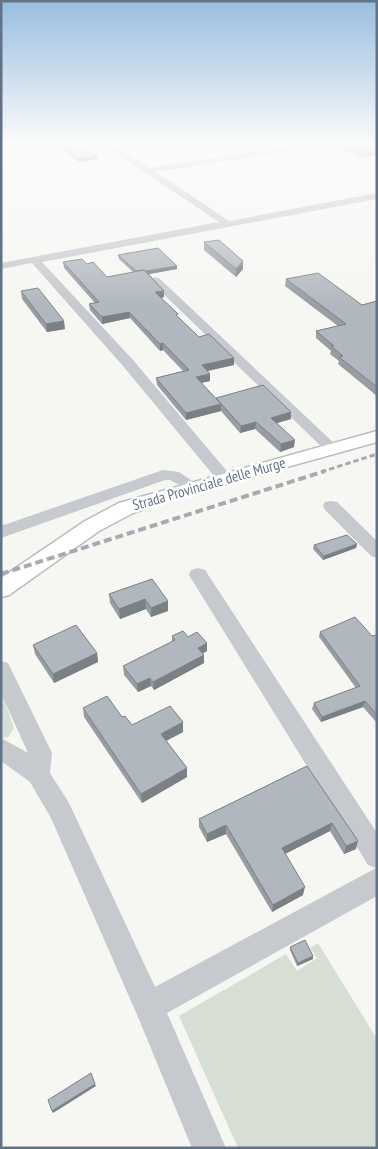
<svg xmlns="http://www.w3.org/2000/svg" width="378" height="1149" font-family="'PT Sans Narrow',sans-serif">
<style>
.green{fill:#d7dfd4}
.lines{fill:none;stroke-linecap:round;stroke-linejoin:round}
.major-casing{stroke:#b9bcc1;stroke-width:3}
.minor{fill:#c6c9cd;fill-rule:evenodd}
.major{fill:#fff;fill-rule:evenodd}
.rail-far1{stroke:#a6abb2;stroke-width:3;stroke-dasharray:5.5 3;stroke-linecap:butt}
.rail{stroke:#a6abb2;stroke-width:4;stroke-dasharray:8 4;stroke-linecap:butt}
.wall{fill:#979da3}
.shaded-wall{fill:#7b8085}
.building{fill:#b0b7be;stroke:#7b8085}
.labels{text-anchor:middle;stroke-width:5;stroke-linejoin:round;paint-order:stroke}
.street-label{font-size:15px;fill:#637387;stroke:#fff}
</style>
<rect width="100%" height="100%" fill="#f6f7f3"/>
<path class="green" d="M1,690L14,728L8,737L3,738Z
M318,943L377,1039V1148H238L179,1016L286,954L297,971L317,958L310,948Z"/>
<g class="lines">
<g class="major-casing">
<path id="major" d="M377,431V442L172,499L133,513L99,531L9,595L1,597V578L85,521L119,503Z"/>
</g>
<path class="minor" d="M104,145H113L149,168L300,145H317L313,147L156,172L229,221L377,193V199L42,262L133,360L231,476L233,479L231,482H219L123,366L32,263L1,269V263L219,222Z
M155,277L159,278L337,446L340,449L337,452H327L151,282L149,280Z
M163,470L179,472L203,488L201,492L195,493L170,480H165L1,538V526Z
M331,501L337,502L377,541V558L371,556L325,510L323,506L325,502Z
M198,568L205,570L377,833V896L167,1013L226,1148H192L138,1017L51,818L30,782L1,761V738L28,753L1,693V661L8,663L52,753L50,773L69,803L155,987L376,868L368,865L189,575L191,570Z"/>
<use href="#major" class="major"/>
<path class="rail-far1" d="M321,472L377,454"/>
<path class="rail" d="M1,574L325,471"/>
</g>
<path class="wall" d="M56,145H82L98,159L79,162Z
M337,145H377V155L362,158L336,146Z
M204,242L243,269L236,277L204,250Z
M118,255L177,266V269L149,274L164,291V297L161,298L178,317L199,337L234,358V365L208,371L210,374V381L201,383L216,399L291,419L277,423L294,447L280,452L255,429L240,433L221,411L186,420L157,385L156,378L183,371L163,350L160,351L130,318L102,324L90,310L89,304L95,303L64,268L63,262L87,264L107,277L133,272L119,259Z
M286,279L362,305L377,301V396L338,364L339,361L330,354L331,351L316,338V331L338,326L285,286Z
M21,291L65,329L47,332L22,299Z
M357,544L356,548L323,560L313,549L314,545Z
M152,579L168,611L151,617L146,609L120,619L110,603L109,594Z
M320,632L372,636L377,635V723L363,707L321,722L312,709L314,703L356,688L319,637Z
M172,636L188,637L207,651L203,653L204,663L154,690L151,686L138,692L124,675L123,666L172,642Z
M33,645L97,653L98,662L54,683L35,654Z
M83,708L132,725L183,732L166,741L187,768V777L142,803L84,717Z
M307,766L356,849L344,854L330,831L285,854L303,895L272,912L226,834L207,842L199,827V819Z
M290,947L313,959L297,966L290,950Z"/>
<path class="shaded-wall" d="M377,150V155L362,158L363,152Z
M97,156L98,159L79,162V159Z
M243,261V269L236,277V269Z
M177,266V269L138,276L137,273Z
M164,291V297L155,299V292Z
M129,312L130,318L102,324V317Z
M64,321L65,329L47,332L46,324Z
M163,343V350L160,351V344Z
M234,358V365L202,372V365Z
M210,374V381L196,384V377Z
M221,404V411L186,420V413Z
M291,412V419L270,425L271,418Z
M256,422L255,429L240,433L241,426Z
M295,440L294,447L280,452L281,444Z
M357,544L356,548L323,560L324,556Z
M145,599L146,609L120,619L119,609Z
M168,601V611L151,617V608Z
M207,643V651L198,656V648Z
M97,653L98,662L54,683L53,674Z
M204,655V663L154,690L153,682Z
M150,678L151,686L138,692L137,684Z
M365,701L363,707L321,722L322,717Z
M183,722V732L162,743L161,734Z
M187,768V777L142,803L141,794Z
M332,823L330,831L281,856L282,848Z
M226,825V834L207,842V834Z
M358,841L356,849L344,854L346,846Z
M305,887L303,895L272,912L273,905Z
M313,956V959L297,966L298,963Z
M95,1084L96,1086L53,1113L52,1111Z"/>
<path class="building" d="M60,145H82L97,156L79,159Z
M345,145H377V150L363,152Z
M219,240L243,261L236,269L204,242Z
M158,248L177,266L146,271L144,270L136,271L118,255Z
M82,259L87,264L93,262L107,277L144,270L164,291L155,292L178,314L176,315L199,337L209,334L234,358L202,365L210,374L196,377L221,404L186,413L156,378L189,370L163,343L160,344L129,312L102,317L89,304L99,302L63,262Z
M318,273L362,305L377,301V387L339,357L343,356L331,346H334L316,331L346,324L286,279Z
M38,288L64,321L46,324L21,291Z
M263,385L291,412L271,418L295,440L281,444L256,422L241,426L216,398Z
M347,535L357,544L324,556L314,545Z
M152,579L168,601L151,608L145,599L119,609L109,594Z
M355,617L372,636L377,635V715L365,701L322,717L314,703L360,686L320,632Z
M76,625L97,653L53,674L33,645Z
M183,631L188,637L197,632L207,643L198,648L204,655L153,682L150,678L137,684L123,666L175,640L172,636Z
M107,696L122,717L125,716L132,725L170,706L183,722L161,734L187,768L141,794L83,708Z
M307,766L358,841L346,846L332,823L282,848L305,887L273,905L226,825L207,834L199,819Z
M305,940L313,956L298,963L290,947Z
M91,1073L95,1084L52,1111L48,1100Z"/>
<linearGradient id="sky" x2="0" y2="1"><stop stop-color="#99bddf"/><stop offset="0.47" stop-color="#fbfbfa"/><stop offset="1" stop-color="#fbfbfa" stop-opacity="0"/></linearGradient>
<rect width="378" height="306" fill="url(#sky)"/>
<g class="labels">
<g class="street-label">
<text transform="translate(209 484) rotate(-16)" y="5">Strada Provinciale delle Murge</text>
</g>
</g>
<rect width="378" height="1149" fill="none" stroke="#637387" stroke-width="5"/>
</svg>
